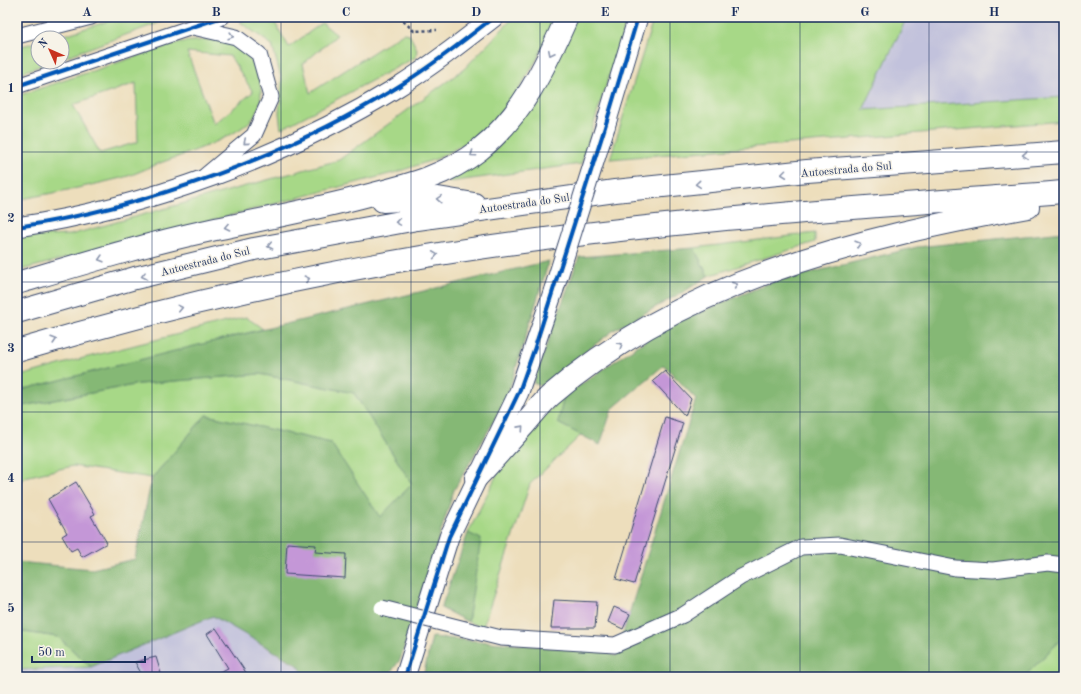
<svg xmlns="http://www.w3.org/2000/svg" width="1081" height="694" font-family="'Old Standard TT',serif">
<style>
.industrial{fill:#c2c2dc}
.green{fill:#a7d887;stroke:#618472;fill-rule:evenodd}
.forest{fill:#85b874;stroke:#507469}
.building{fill:#c497d7}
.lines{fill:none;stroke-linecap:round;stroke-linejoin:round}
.minor-casing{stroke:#3a496c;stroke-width:17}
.major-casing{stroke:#3a496c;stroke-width:21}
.highway-casing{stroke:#3a496c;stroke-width:24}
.path{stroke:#3a496c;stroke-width:2.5;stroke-dasharray:3 3;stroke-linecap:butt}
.minor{stroke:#fff;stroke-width:15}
.major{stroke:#fff;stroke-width:19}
.highway{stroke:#fff;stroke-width:22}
.minor-bridge-casing{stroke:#3a496c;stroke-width:17;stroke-linecap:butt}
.major-bridge-casing{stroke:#3a496c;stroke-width:21;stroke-linecap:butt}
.minor-bridge{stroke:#fff;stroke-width:15}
.major-bridge{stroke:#fff;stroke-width:19}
.cycleway-casing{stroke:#f7f3e8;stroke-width:6}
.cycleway{stroke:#0057b8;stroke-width:4}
.oneway{stroke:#8d97ae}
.grid{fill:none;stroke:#1b2f5e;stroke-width:1;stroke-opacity:0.55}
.labels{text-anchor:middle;stroke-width:3;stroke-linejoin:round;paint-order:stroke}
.street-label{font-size:11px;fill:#1b2f5e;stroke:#f7f3e8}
.neatline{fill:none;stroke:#1b2f5e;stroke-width:1.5}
.grid-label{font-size:13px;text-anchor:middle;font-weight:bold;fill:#1b2f5e}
</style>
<rect width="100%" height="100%" fill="#f7f3e8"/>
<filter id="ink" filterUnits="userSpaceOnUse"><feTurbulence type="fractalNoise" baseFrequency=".025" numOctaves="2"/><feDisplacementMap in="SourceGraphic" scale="8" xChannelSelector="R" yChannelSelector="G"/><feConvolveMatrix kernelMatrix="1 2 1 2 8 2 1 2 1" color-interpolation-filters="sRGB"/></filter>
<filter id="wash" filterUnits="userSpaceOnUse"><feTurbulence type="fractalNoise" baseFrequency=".012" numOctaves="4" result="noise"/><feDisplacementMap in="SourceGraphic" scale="16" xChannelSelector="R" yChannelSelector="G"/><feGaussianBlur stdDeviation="0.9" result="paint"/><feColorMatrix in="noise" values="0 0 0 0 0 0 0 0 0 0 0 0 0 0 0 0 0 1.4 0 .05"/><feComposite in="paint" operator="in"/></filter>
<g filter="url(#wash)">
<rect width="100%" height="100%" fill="#eddebc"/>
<path class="industrial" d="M907,17H1064V97L863,110Z
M213,616L298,666L306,677H17V670L91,667Z"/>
<path class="green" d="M121,17H175L62,58V38H55Z
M250,17H292L275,23L289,47L322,23L337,35L303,64L310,93L403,33L409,34L417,49L416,57L281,129L279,113L282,81L272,45L240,22Z
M514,17H556L537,59L504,114L476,137L439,158L397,172L17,271V237L70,235L339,160L464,69Z
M574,17H628L581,164L449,182L450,178L494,151Z
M654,17H907L863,110L1064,97V121L610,159Z
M219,39C239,44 254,58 259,79C262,90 262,103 256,114C243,136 185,154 160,163C147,168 134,175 121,178C87,187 51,193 17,200V96L180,42ZM187,52L230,56L253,92L214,124ZM136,83L138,142L100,153L73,105Z
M38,42V62H51L17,74V47Z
M815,233V242L708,276L694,248Z
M246,317L263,329L17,391V377L80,359Z
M260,374L354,393L412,484L380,518L331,443L206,415L152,478L73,466L25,477L17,484V407L139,384Z
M564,396L558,423L581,435L530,484L483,627L468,622L480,539L468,533L500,468L522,439Z
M17,631L58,637L91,667L17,670Z
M1064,636V677H1024Z"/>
<path class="forest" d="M1064,232V636L1024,677H423L432,637L606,652L616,656L696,399L664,365L612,409L600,445L558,423L564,396L665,327L772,282L917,247Z
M694,248L708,276L685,291L614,330L541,386L533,383L579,257Z
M549,261L506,400L454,490L400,660L387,677H306L298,665L213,616L91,667L58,637L17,631V562L92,569L135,559L152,478L206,415L331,443L380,517L412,484L354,393L260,374L139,384L17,407V391L194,346Z
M468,533L481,539L468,622L441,608Z"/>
<g id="blocks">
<path class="building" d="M665,371L691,399L685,416L653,381Z
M665,417L683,423L634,584L616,579Z
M76,482L95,514L91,516L107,543L82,557L77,548L71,551L62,536L67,533L48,499Z
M287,543L316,545L315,552L346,554L345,578L285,574Z
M554,600L597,602L595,628H551Z
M614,607L630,614L623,629L608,622Z
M216,628L249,677H210L228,668L207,634Z
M156,657L162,677H143L135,662Z"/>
</g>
</g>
<g filter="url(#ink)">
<use href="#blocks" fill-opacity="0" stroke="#3a496c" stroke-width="1"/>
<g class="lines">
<g class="minor-casing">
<path id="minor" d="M193,27L236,37L259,54L271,97L254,135L206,175
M17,36L91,17
M17,86L222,17
M465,629L501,638L615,645L683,615L741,577L801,547L840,545L955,568L993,570L1048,563L1064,565"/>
</g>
<g class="major-casing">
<path id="major" d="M605,127L638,17
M17,227C145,208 286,156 396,88C430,67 462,42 494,17
M405,677L449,537L519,392L554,289"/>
</g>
<g class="highway-casing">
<path id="highway" d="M383,201L438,198L474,204
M17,283C81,264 146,244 211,230C264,219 317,209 369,195C408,185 446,176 479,150C522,116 545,67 567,17
M17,312L135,278L254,249L417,219L615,191L807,171L1064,152
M17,351C151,311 289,279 427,256C638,222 851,208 1064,192
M476,478C493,460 509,442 525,424C533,415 541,404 550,396C683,280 859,238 1028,207"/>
</g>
<path class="path" d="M399,17L414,31L437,30"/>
<use href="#minor" class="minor"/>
<use href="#major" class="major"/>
<use href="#highway" class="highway"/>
<g class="minor-bridge-casing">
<path id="minor-bridge" d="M382,608L465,629"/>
</g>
<g class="major-bridge-casing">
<path id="major-bridge" d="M554,289L605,127"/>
</g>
<use href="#minor-bridge" class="minor-bridge"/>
<use href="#major-bridge" class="major-bridge"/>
<g class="cycleway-casing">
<path id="cycleway" d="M17,86L222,17
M17,227C145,208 286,156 396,88C430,67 462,42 494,17
M405,677L449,537L519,392L534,350L605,127L638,17"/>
</g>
<use href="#cycleway" class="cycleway"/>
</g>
<defs><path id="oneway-chevron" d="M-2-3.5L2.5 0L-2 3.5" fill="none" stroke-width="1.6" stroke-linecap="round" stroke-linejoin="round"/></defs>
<g class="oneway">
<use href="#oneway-chevron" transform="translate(231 36) rotate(17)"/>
<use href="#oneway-chevron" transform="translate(551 53) rotate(116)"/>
<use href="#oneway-chevron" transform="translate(246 142) rotate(140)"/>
<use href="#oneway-chevron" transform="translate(473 154) rotate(145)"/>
<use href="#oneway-chevron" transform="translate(1025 155) rotate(176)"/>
<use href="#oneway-chevron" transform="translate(784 174) rotate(173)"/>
<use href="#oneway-chevron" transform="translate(698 184) rotate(175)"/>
<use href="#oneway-chevron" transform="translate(439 199) rotate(-176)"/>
<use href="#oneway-chevron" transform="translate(398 222) rotate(171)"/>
<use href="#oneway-chevron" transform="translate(227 227) rotate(168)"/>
<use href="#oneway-chevron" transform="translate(858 244) rotate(-16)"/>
<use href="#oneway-chevron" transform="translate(270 246) rotate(168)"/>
<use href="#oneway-chevron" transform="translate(435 255) rotate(-8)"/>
<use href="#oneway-chevron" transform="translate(101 259) rotate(164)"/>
<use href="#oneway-chevron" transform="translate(144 276) rotate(166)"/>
<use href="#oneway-chevron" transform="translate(307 279) rotate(-12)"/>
<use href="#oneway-chevron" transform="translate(735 285) rotate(-23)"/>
<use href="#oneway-chevron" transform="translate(180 308) rotate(-13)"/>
<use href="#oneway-chevron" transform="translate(54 340) rotate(-17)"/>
<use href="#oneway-chevron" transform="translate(620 345) rotate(-32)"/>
<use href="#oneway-chevron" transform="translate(521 428) rotate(-48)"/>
</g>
</g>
<path class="grid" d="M152,17V677M281,17V677M411,17V677M540,17V677M670,17V677M800,17V677M929,17V677M17,152H1064M17,282H1064M17,412H1064M17,542H1064"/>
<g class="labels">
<g class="street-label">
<text transform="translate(846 169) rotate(-5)" y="4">Autoestrada do Sul</text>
<text transform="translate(524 203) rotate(-8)" y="4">Autoestrada do Sul</text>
<text transform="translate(205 261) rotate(-14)" y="4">Autoestrada do Sul</text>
</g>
</g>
<rect width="1081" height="694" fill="none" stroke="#f7f3e8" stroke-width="44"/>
<g transform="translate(50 50) rotate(315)"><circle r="19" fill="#f7f3e8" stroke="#9fa5b1"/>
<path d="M0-3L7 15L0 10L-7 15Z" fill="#c8321e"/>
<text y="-6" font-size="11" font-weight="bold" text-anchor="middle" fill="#1b2f5e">N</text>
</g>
<path d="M32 656v6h113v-6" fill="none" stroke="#1b2f5e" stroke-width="2"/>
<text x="38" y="656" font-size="12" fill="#1b2f5e" stroke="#f7f3e8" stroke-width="3" paint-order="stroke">50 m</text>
<rect x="22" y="22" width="1037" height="650" class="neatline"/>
<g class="grid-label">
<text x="87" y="16">A</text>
<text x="216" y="16">B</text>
<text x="346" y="16">C</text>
<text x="476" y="16">D</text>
<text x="605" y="16">E</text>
<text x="735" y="16">F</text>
<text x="865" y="16">G</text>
<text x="994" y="16">H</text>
<text x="11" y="92">1</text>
<text x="11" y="222">2</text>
<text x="11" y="352">3</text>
<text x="11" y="482">4</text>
<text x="11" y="612">5</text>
</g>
</svg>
